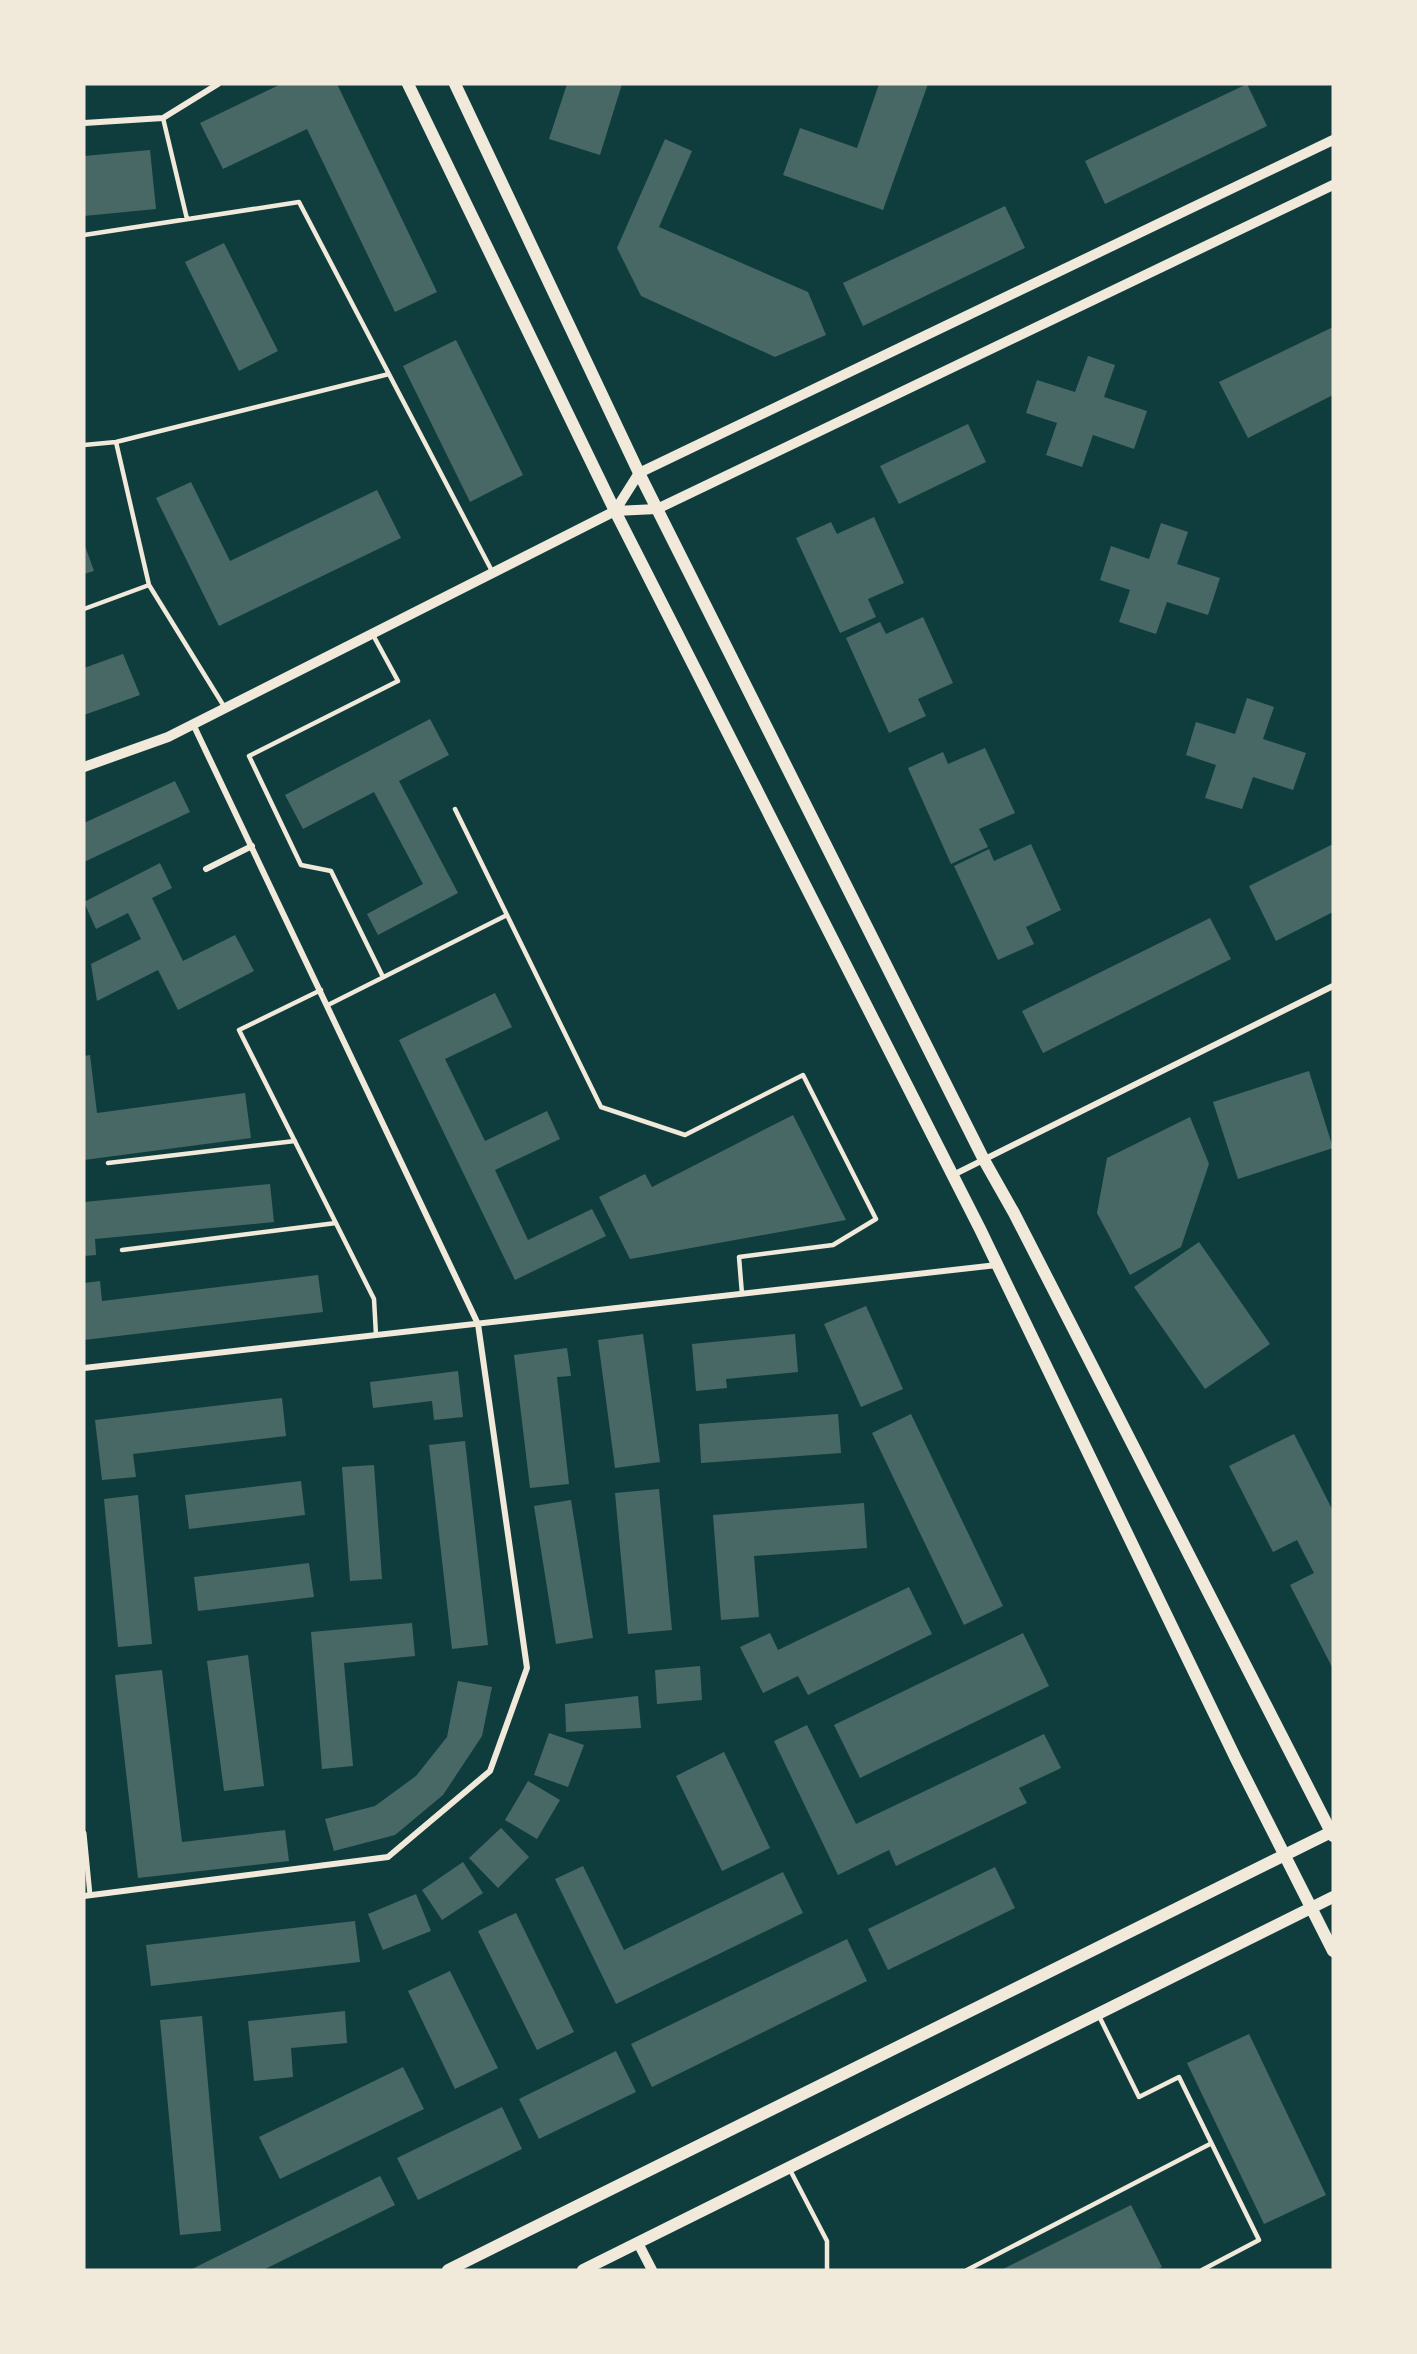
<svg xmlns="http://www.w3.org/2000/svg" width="1417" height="2354" font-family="'Work Sans',sans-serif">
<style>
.building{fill:#486865}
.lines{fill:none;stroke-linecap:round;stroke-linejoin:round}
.service{stroke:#f1e9da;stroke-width:4.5}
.pedestrian{stroke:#f1e9da;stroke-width:5}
.minor{stroke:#f1e9da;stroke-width:6}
.tertiary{stroke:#f1e9da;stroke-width:10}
.secondary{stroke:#f1e9da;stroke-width:12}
</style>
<rect width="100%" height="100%" fill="#0f3d3e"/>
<path class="building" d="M281,84H337L437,292L395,312L307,129L223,169L200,123Z
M567,84H622L600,155L549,139Z
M879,84H928L883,210L783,175L800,128L857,148Z
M1247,84L1267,126L1105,204L1085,161Z
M665,139L692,151L659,227L808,292L826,335L775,357L641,296L617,248Z
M150,150L156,209L84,216V156Z
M1005,206L1025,248L863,326L843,283Z
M224,243L278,351L239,371L185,262Z
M1333,327V395L1248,438L1219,382Z
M456,340L523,475L470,502L403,366Z
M1088,356L1115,365L1104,397L1147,411L1134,449L1093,435L1082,467L1046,455L1057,423L1026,413L1037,380L1075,392Z
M968,424L986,462L899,504L880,466Z
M191,482L230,561L377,490L401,538L219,626L156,498Z
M874,517L904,583L868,599L876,617L840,633L796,538L831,522L837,534Z
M1161,523L1188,532L1177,564L1220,578L1208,615L1167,602L1156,634L1119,622L1130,590L1100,580L1111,546L1149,559Z
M84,543L94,571L84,574Z
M923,617L953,683L918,699L926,716L889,733L846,638L880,622L886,634Z
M123,654L140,695L84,715V668Z
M1247,698L1274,707L1263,739L1306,753L1293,790L1253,777L1242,809L1205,798L1216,765L1186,755L1196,722L1235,734Z
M430,719L449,755L399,781L458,893L378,935L367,914L423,884L374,792L303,829L285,795Z
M985,748L1015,813L979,829L988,847L951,864L908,768L943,752L948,764Z
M175,781L190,812L84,862V823Z
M1031,844L1061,910L1026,927L1034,944L998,960L954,866L989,849L994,861Z
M1333,844V912L1276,941L1249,886Z
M160,863L172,888L152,898L183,961L235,935L254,971L178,1010L158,970L97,1001L91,964L141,939L128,913L96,929L84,902Z
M1210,918L1231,959L1043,1053L1022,1011Z
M495,993L512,1027L445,1059L485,1141L547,1111L560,1139L495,1170L528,1240L592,1209L606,1236L515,1280L399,1040Z
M90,1055L97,1113L245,1093L251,1138L84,1160V1056Z
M1309,1071L1333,1148L1238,1179L1213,1102Z
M793,1115L846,1220L630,1259L599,1197L645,1174L652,1187Z
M1190,1117L1209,1164L1181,1247L1130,1275L1097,1213L1107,1158Z
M270,1184L274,1222L95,1239L96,1255L84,1256V1202Z
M1199,1242L1270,1344L1205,1389L1134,1287Z
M318,1275L323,1312L84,1340V1283L100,1281L102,1301Z
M866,1306L903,1389L861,1407L824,1324Z
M643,1334L660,1462L615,1468L598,1340Z
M795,1334L798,1372L726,1379L727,1388L696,1391L692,1344Z
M567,1348L571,1376L557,1377L569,1484L530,1488L514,1355Z
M458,1371L463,1417L434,1420L432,1401L373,1408L370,1382Z
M282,1398L286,1436L133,1454L136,1477L102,1480L95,1420Z
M838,1414L841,1453L701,1463L699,1424Z
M911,1414L1003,1606L964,1625L872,1433Z
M1294,1434L1333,1511V1669L1290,1585L1314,1573L1297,1540L1273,1552L1229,1466Z
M465,1441L488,1645L452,1649L429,1445Z
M374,1465L382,1579L350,1581L342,1467Z
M301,1481L305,1515L189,1529L185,1495Z
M659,1489L672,1630L628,1634L615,1493Z
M138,1495L152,1644L118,1647L104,1499Z
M571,1500L593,1638L556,1644L534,1506Z
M864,1503L867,1548L754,1556L759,1617L721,1620L713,1515Z
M309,1563L314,1597L198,1611L194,1577Z
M909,1587L932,1634L808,1695L798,1676L763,1693L740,1647L770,1633L778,1650Z
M412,1623L415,1656L344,1663L353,1766L322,1769L311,1632Z
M1023,1633L1049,1686L860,1778L834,1725Z
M248,1655L264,1786L224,1791L207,1661Z
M700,1666L702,1700L657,1704L655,1670Z
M162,1670L182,1842L285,1830L289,1861L138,1878L115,1675Z
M458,1681L492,1687L482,1736L443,1795L395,1835L334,1851L325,1819L375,1806L416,1776L447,1737Z
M638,1696L641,1728L566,1732L565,1704Z
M807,1725L856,1824L1044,1734L1061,1768L1019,1788L1027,1803L896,1866L889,1850L838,1875L774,1741Z
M549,1733L584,1745L568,1787L534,1775Z
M724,1752L770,1848L722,1871L676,1776Z
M528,1781L560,1800L537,1839L505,1820Z
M501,1828L529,1857L498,1888L469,1858Z
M463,1862L483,1893L442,1920L422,1890Z
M583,1866L624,1950L783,1872L803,1913L616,2004L555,1879Z
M995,1867L1015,1908L888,1970L868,1929Z
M416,1894L431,1931L383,1950L368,1914Z
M516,1913L574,2032L537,2050L478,1931Z
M355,1921L360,1962L151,1986L146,1945Z
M847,1939L867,1981L652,2087L631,2044Z
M450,1971L498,2068L455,2089L408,1991Z
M345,2011L347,2043L291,2048L293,2077L254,2081L248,2021Z
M202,2016L221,2231L180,2235L160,2020Z
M1249,2034L1326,2195L1264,2224L1187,2063Z
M616,2051L636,2092L539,2139L519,2099Z
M403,2067L424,2109L280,2179L259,2137Z
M502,2107L522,2149L418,2200L397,2158Z
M380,2176L395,2205L263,2270H190Z
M1131,2205L1162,2267L1156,2270H1001Z"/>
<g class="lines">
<path class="service" d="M163,118L187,219
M84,235L299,202L493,573
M116,442L149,585L225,708
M84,445L116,442L389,374
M84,609L149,585
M373,635L398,681L249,756L301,865L331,871L383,977
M455,809L507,915
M321,990L239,1030L374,1299L376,1335
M328,1005L507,915L601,1107L685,1135L803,1075L876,1219L833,1245L739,1257L742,1294
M108,1163L295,1141
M122,1250L336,1223
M1099,2016L1139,2097L1179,2077L1259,2240L1202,2270
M789,2168L827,2241V2270
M967,2270L1210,2144"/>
<path class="pedestrian" d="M84,1833L90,1895"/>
<path class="minor" d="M84,123L163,118L218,84
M206,869L252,846
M953,1175L1333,986
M84,1368L997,1265
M84,1896L388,1857L490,1771L527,1668L478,1324L193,724"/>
<path class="tertiary" d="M615,511L657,509L1333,185
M84,767L168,737L615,511L639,473L1333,140
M638,2243L652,2270"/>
<path class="secondary" d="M408,84L615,511L980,1229L1236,1759L1333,1951
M455,84L639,473L984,1160L1014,1213L1333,1836
M448,2270L1333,1831
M583,2270L1333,1897"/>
</g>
<rect width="1417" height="2354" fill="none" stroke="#f1e9da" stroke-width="171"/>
</svg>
